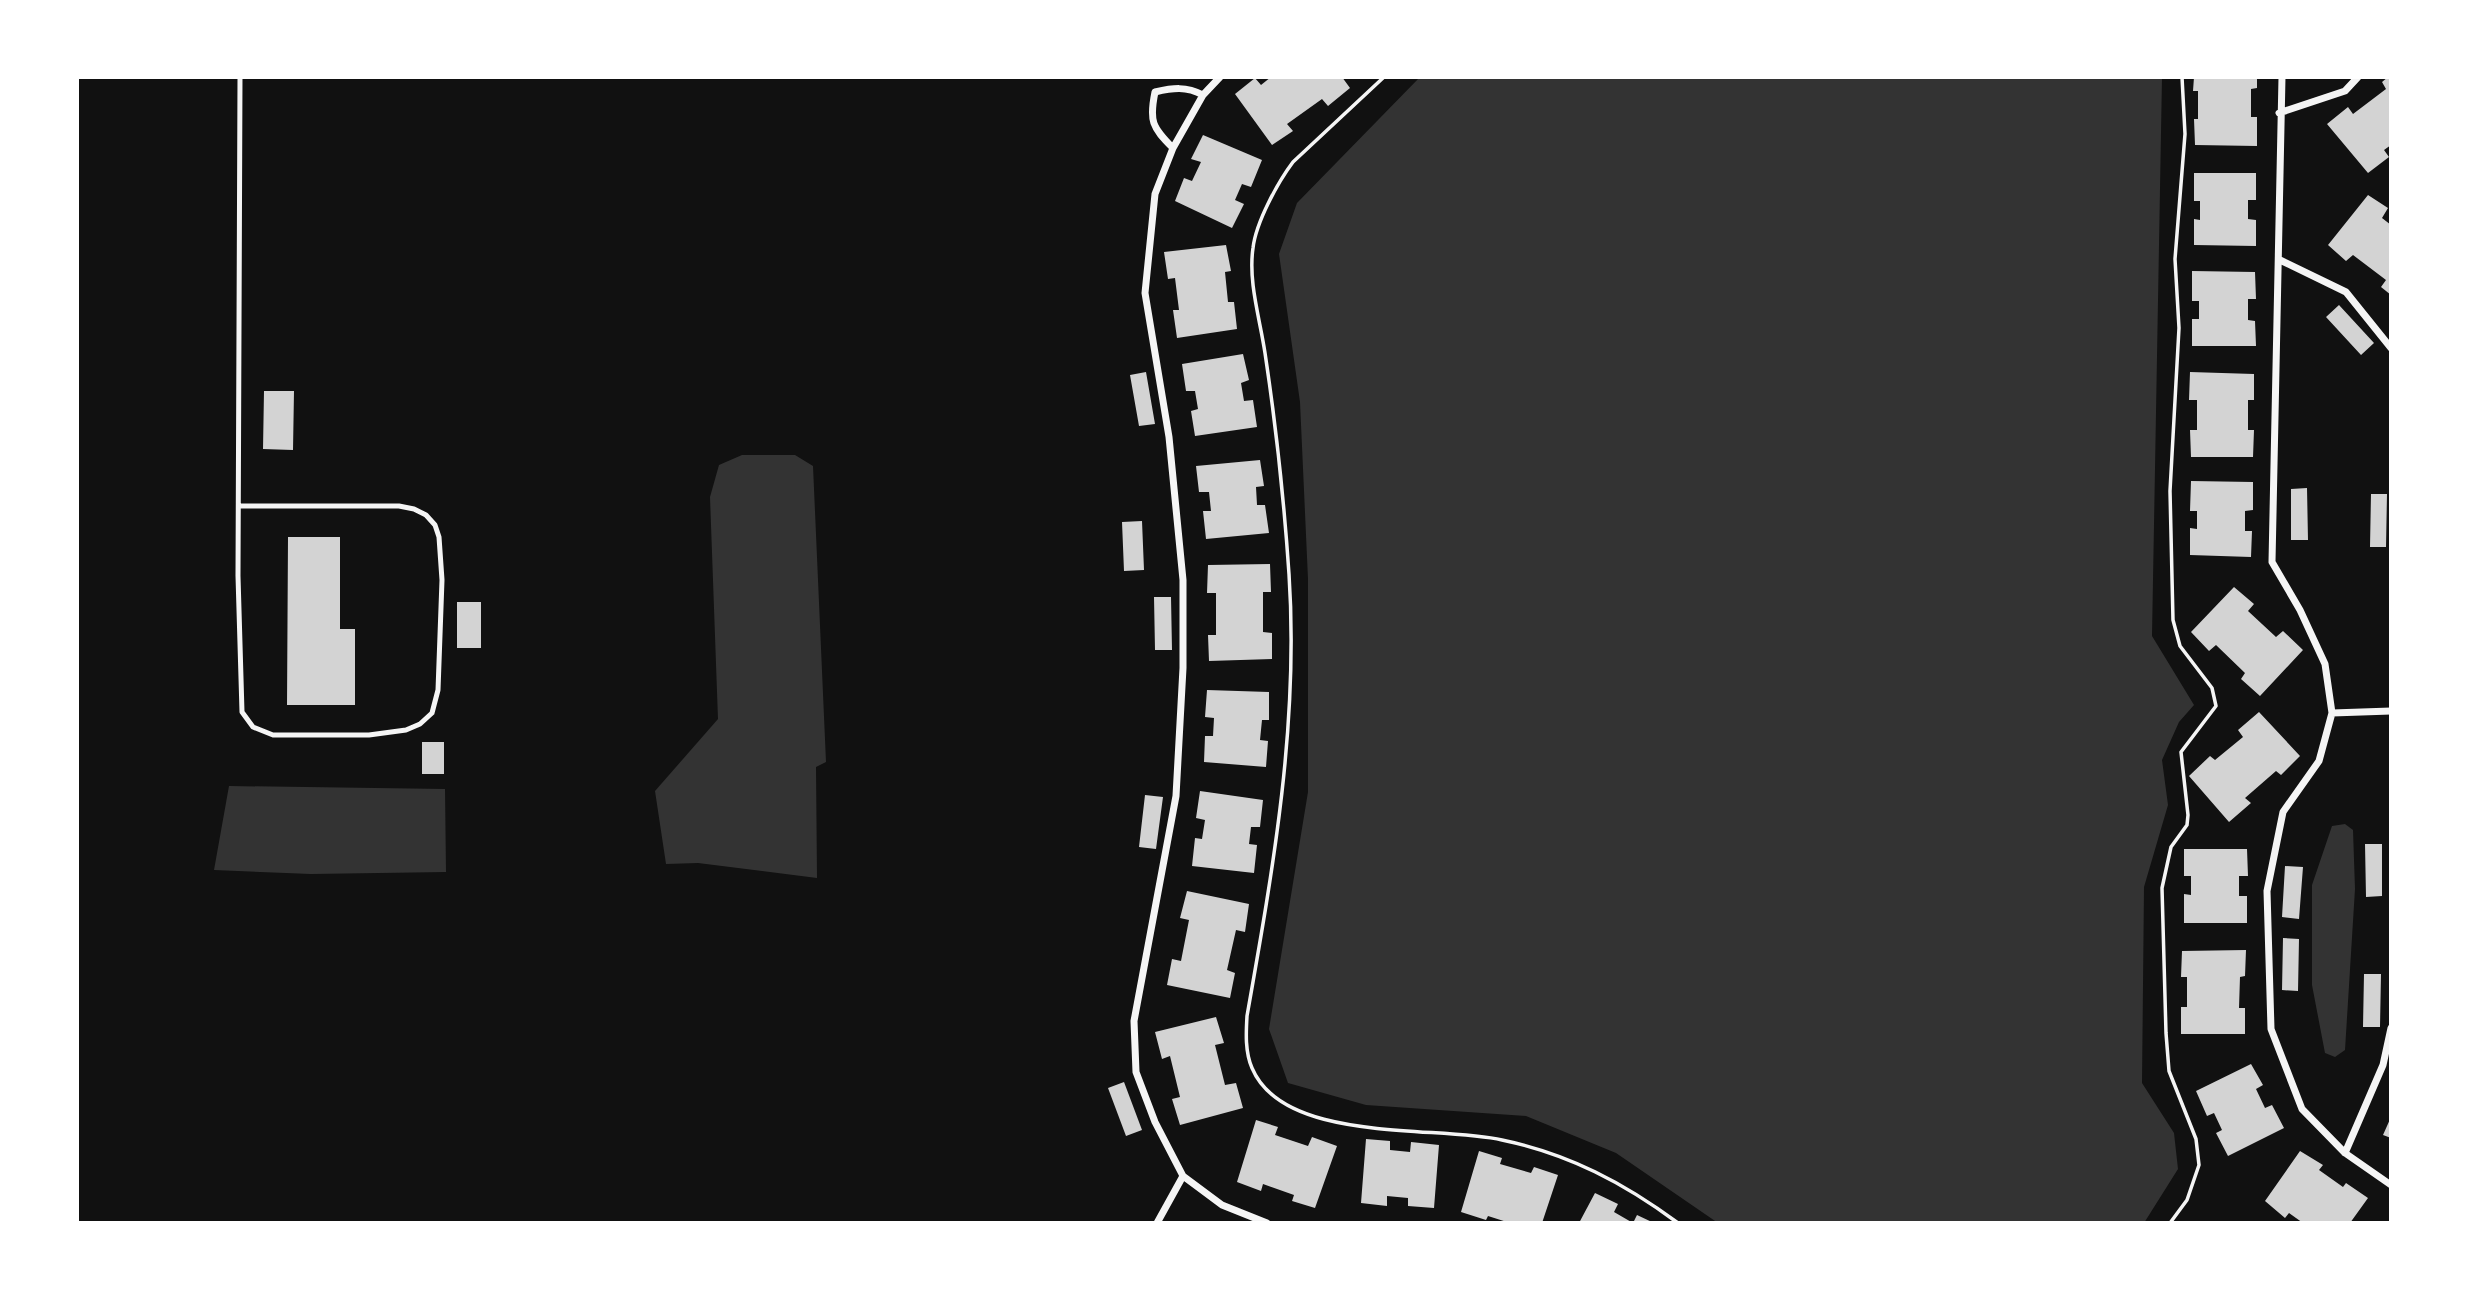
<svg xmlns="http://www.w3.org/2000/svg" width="2468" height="1300" font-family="'Public Sans',sans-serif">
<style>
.water{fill:#333}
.building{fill:#d3d3d3}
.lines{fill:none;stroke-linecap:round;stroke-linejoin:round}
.path{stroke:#f5f5f5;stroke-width:3.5}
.service{stroke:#f5f5f5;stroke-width:5}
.minor{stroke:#f5f5f5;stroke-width:7}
</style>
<rect width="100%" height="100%" fill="#111"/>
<path class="water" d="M1420,77H2162L2152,636L2194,705L2179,722L2162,760L2168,805L2144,887L2142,1083L2174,1133L2178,1169L2144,1223H1718L1616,1153L1526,1116L1366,1105L1288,1083L1269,1029L1308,792V579L1300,402L1279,254L1297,203Z
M742,455H795L813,466L826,762L816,767L817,878L698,863L666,864L655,791L718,719L710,497L719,465Z
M229,786L445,789L446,872L311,874L214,870Z
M2345,824L2353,830L2355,889L2345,1050L2335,1057L2325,1053L2312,985V885L2332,826Z"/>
<path class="building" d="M1271,77H1342L1350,88L1328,106L1322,99L1287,124L1293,131L1272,145L1235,94L1255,78L1261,85Z
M2194,77H2257V88L2251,89V117H2257V146L2195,145L2194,119H2198V91H2193Z
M2388,77H2391V145L2384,150L2389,157L2368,173L2327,124L2348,107L2353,114L2386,89L2382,82Z
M1203,135L1262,160L1251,187L1242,184L1235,200L1244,204L1232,228L1175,201L1184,178L1192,181L1201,162L1191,159Z
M2194,173H2256V200H2248V219L2256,220V246L2194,245V219L2200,220V201H2194Z
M2368,195L2388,208L2382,218L2391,225V295L2381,287L2386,280L2353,255L2346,261L2328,245Z
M1226,245L1231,271L1225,272L1228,302H1234L1237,329L1177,338L1173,310H1179L1175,278L1168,279L1164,252Z
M2192,271L2255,272L2256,299H2248V320L2255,321L2256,346H2192V319H2199V301H2192Z
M2339,305L2374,343L2361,355L2326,317Z
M1243,354L1249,380L1241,383L1244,401L1253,400L1257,427L1195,436L1191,411L1198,409L1195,391H1186L1182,364Z
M1146,372L1155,424L1139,426L1130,375Z
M2190,372L2254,374V400H2248V430H2254L2253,457H2191L2190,430H2197V400H2189Z
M264,391H294L293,450L263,449Z
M1260,460L1264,486L1256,487L1257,505H1265L1269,533L1206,539L1203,511H1211L1209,492H1199L1196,466Z
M2191,481L2253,482V510L2245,511V531H2252L2251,557L2190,555V528L2197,529V511H2190Z
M2307,488L2308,540H2291V489Z
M2371,494H2387L2386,547H2370Z
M1142,521L1144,570L1124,571L1122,522Z
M288,537H340V629H355V705H287Z
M1270,564L1271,592H1263V632L1272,633V659L1209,661L1208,635H1216V593H1207L1208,565Z
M2234,587L2254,604L2248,611L2276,637L2283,631L2303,650L2260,696L2241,679L2245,673L2216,645L2209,651L2191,632Z
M1154,597H1171L1172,650H1155Z
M457,602H481V648H457Z
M1207,690L1269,692V720H1262L1260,740L1268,741L1266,767L1204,762L1205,736H1213L1214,718L1205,717Z
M2259,712L2300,756L2281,775L2276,771L2245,798L2251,803L2229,822L2189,776L2210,756L2215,760L2243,737L2238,730Z
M422,742H444V774H422Z
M1200,791L1263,800L1260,827H1251L1249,844L1257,845L1254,873L1192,866L1195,838L1202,839L1205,820L1196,818Z
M1145,795L1163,797L1156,849L1139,847Z
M2365,844H2382V896L2366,897Z
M2184,849H2247L2248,876H2239V896H2247V923H2184V894L2191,895V876H2184Z
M2285,866L2303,867L2299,919L2282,917Z
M1187,891L1249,904L1245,932L1236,930L1227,970L1235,973L1230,998L1167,985L1172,959L1181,961L1189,920L1180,918Z
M2283,938L2299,939L2298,991L2282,990Z
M2246,950L2245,976L2240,977L2239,1008H2245V1034H2181V1007H2187V977H2181L2182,951Z
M2364,974H2381L2380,1027H2363Z
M1216,1017L1224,1043L1215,1045L1225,1085L1236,1083L1243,1108L1180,1125L1172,1099L1180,1097L1170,1056L1162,1059L1155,1032Z
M2251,1064L2263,1085L2256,1089L2265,1108L2272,1105L2284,1128L2228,1156L2216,1133L2222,1130L2214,1113L2207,1116L2196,1091Z
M1124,1082L1142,1130L1126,1136L1108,1088Z
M2391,1117V1138L2383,1135Z
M1256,1120L1278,1127L1275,1135L1308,1146L1312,1137L1337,1146L1315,1208L1292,1201L1294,1195L1263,1184L1261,1191L1237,1182Z
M1366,1139L1390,1141V1150L1410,1152L1411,1142L1439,1145L1434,1208L1408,1206V1198L1387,1196V1206L1361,1203Z
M1479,1151L1502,1158L1500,1164L1531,1173L1534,1167L1558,1175L1542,1223H1510L1488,1216L1486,1220L1461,1212Z
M2300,1151L2323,1165L2319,1170L2343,1187L2346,1183L2368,1198L2350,1223H2303L2289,1213L2285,1218L2265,1201Z
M1595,1193L1618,1204L1614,1212L1633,1223L1637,1215L1654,1223H1579Z"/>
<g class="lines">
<path class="path" d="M1384,77L1293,162C1278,182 1256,222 1253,248C1248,282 1260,319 1265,353C1276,426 1284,500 1289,574C1299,724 1273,869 1247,1016C1246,1033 1245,1052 1252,1068C1284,1144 1436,1125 1502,1140C1569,1154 1624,1183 1678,1223
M2170,1223L2187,1200L2199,1165L2196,1139L2169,1071L2166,1033L2162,888L2171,847L2187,825L2188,815L2181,752L2216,706L2212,688L2180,646L2173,620L2170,491L2179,328L2175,259L2185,134L2182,77"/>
<path class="service" d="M240,77L238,576L242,712L253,727L273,735H369L406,730L420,724L432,713L438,690L442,580L439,537L435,525L426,515L414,509L399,506H241"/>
<path class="minor" d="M1220,77L1203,95L1173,148L1155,194L1145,293L1169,437L1183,580V668L1176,796L1134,1021L1136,1072L1155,1122L1183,1176L1222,1205L1267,1223
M2282,77L2272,562L2300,610L2325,664L2332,713L2319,761L2283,812L2267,891L2271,1029L2302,1109L2345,1153L2391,1185
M2279,113L2345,91L2358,77
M1173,148C1152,127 1149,121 1155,92C1173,88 1186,86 1203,95
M2280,260L2346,292L2391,348
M2332,713L2391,711
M2345,1153L2383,1065L2391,1028
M1157,1223L1183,1176"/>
</g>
<rect width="2468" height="1300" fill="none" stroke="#ffffff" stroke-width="158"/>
</svg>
